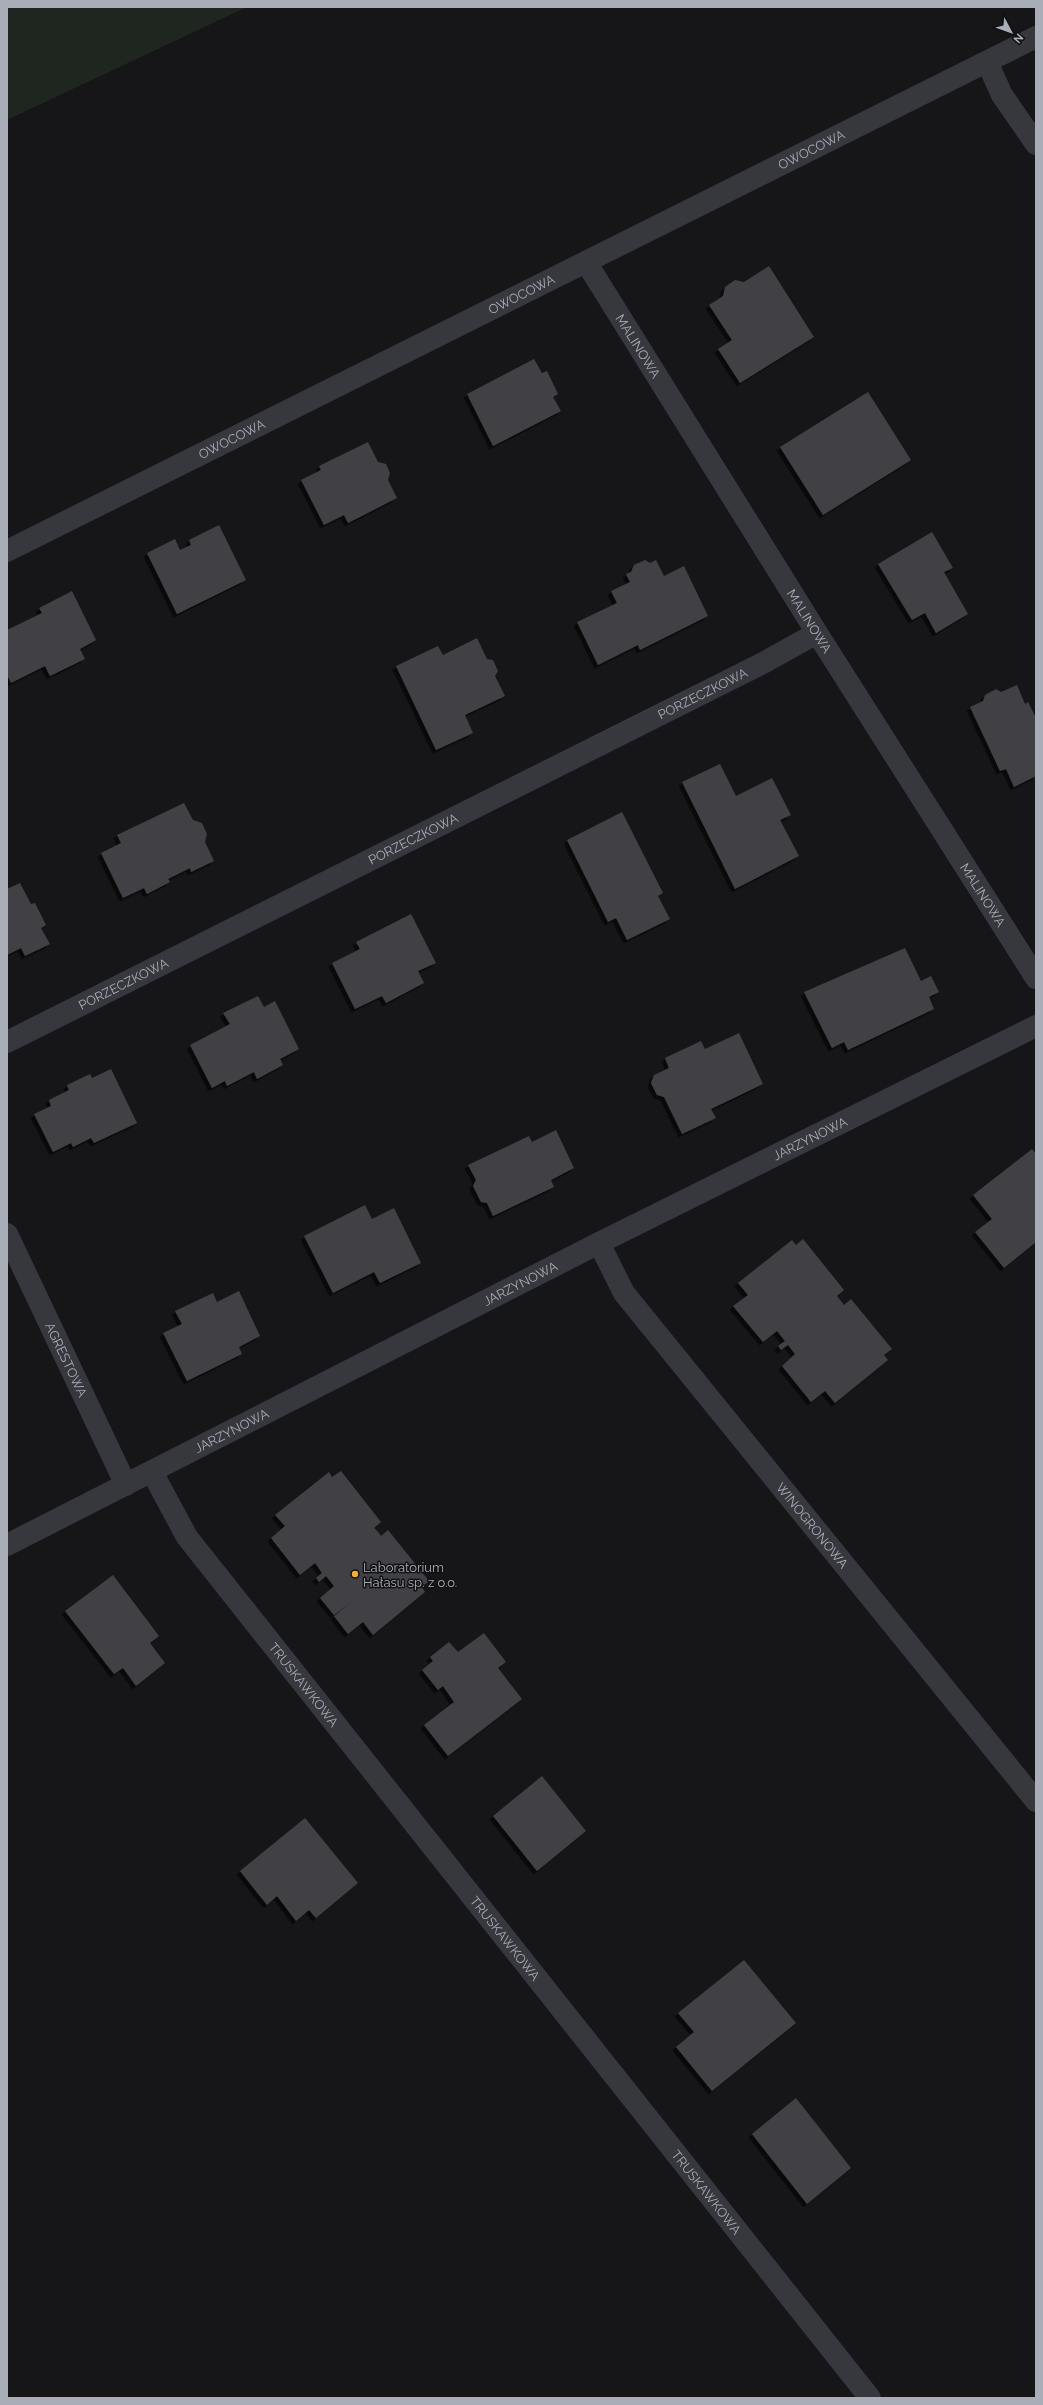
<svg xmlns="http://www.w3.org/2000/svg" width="1043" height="2405" font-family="Raleway,sans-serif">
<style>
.green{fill:#1e261f}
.building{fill:#404145;filter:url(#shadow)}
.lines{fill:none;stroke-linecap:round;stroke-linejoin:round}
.minor{stroke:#37383d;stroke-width:22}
.poi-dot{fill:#f2b134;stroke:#111113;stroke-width:1.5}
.labels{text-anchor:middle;stroke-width:3;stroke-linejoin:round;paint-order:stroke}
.street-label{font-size:13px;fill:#a8adb8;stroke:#111113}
.poi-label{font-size:13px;fill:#a8adb8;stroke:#111113;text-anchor:start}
</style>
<defs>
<filter id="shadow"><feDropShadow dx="-3.5" dy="3.5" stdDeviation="0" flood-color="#0009"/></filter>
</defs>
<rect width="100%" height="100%" fill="#161618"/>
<path class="green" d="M7,7H247L7,120Z"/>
<path class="building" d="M769,266L814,337L740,383L718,349L732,340L709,305L723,296L725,287L735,280L744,282Z
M534,359L542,373L547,371L558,394L553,397L561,411L493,446L467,394Z
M868,392L911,460L823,515L780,447Z
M368,442L378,462L386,464L390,473L388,480L397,498L348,523L344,515L324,525L301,480L321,470L319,466Z
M219,525L246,580L177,614L147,553L175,539L180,550L191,545L189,540Z
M932,532L953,568L944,572L968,614L936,633L925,613L912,620L878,564Z
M645,560L650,563L656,560L664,576L684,566L708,616L640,650L638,645L598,665L577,622L617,603L611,591L630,582L626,574L631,572L634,565Z
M72,591L96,640L80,649L85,659L50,676L45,666L11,683L7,675V630L42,613L39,608Z
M477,638L487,659L493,660L498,671L495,676L505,696L465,715L473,733L436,750L396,666L438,646L443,655Z
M1017,685L1025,704L1028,702L1036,718V776L1014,787L1006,769L1000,771L970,707L983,701L985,695L996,689L1001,692Z
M720,764L736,796L772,778L791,815L780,820L799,856L735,889L682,782Z
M184,803L193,820L202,823L207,834L205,842L214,861L191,872L190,868L168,879L170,882L147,894L144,888L123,898L101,853L121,843L117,835Z
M622,812L663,893L658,896L670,919L627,940L616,918L608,922L567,840Z
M20,883L31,904L35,903L46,925L41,928L50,944L25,956L21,948L7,955V889Z
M411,914L436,963L418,971L424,983L386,1003L382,996L355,1009L332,963L360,949L356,942Z
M905,948L921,981L931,976L939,992L929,997L934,1009L848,1050L844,1042L832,1048L804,992Z
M258,996L264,1007L275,1001L299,1049L280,1059L283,1065L257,1079L254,1072L227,1086L225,1081L212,1088L190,1045L230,1024L223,1013Z
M739,1033L763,1084L711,1109L716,1118L682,1134L664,1097L657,1095L651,1083L654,1075L669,1068L665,1058L701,1041L705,1049Z
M111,1069L137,1123L94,1143L91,1138L73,1147L71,1143L53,1152L34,1114L51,1106L49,1100L69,1090L67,1085L90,1074L92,1078Z
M556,1130L574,1168L551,1180L554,1187L493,1216L487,1203L481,1202L473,1186L476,1180L468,1165L529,1136L532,1142Z
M1032,1149L1036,1154V1242L1004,1268L975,1232L992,1219L973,1195Z
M365,1205L372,1219L394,1208L421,1263L380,1283L374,1272L333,1293L304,1236Z
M803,1239L844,1290L837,1296L844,1305L851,1299L892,1349L884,1355L888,1360L835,1403L825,1391L811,1402L782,1366L795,1354L788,1345L781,1350L778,1346L785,1341L777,1331L763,1342L733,1306L748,1295L738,1283L792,1240L796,1245Z
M239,1291L260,1336L239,1347L242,1354L187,1381L163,1333L182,1324L175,1311L213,1293L217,1302Z
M341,1471L381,1522L374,1528L378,1532L381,1536L388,1530L429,1581L422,1587L425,1592L373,1635L363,1622L348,1634L334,1616L352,1601L334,1615L320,1598L334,1586L326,1576L319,1582L316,1578L322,1573L315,1563L300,1575L271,1538L285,1526L275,1515L329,1472L332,1477Z
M113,1575L159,1636L150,1643L165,1663L136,1686L123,1668L114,1674L65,1611Z
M484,1633L506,1662L498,1668L522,1699L448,1756L424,1725L454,1702L443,1686L438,1690L422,1670L433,1661L430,1657L449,1642L458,1652Z
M542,1776L586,1831L537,1871L493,1816Z
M305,1818L358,1883L316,1918L309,1910L296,1921L277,1896L267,1905L240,1871Z
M744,1960L796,2023L712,2091L676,2047L694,2032L678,2013Z
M796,2098L851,2168L807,2204L752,2134Z"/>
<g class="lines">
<g class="minor">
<path d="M987,62L1002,95L1036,144"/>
<path id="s1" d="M586,262L817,633L1036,978"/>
<path id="s2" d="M7,551L1036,37"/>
<path id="s3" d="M7,1042L765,662L817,633"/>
<path id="s4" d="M7,1234L126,1485"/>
<path id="s5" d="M599,1243L624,1293L1036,1801"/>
<path id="s6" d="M152,1472L187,1537L870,2398"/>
<path id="s7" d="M7,1545L599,1243L1036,1026"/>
</g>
</g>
<circle class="poi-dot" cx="355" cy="1574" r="4"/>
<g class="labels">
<g class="street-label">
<text dy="5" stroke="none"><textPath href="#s2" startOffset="899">OWOCOWA</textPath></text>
<text dy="5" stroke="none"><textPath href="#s2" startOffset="575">OWOCOWA</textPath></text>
<text dy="5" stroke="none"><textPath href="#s1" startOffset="99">MALINOWA</textPath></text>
<text dy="5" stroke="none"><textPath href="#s2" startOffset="251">OWOCOWA</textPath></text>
<text dy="5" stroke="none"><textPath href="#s1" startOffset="423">MALINOWA</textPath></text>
<text dy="5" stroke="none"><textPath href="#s3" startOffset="778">PORZECZKOWA</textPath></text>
<text dy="5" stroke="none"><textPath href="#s3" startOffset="454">PORZECZKOWA</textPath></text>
<text dy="5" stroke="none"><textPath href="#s1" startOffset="747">MALINOWA</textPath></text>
<text dy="5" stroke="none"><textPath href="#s3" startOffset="130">PORZECZKOWA</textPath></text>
<text dy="5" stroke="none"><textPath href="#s7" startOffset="900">JARZYNOWA</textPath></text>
<text dy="5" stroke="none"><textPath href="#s7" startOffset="576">JARZYNOWA</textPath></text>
<text dy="5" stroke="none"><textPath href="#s4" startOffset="139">AGRESTOWA</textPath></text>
<text dy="5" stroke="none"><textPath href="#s7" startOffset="252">JARZYNOWA</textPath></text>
<text dy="5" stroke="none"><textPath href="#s5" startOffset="355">WINOGRONOWA</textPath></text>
<text dy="5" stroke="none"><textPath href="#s6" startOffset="262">TRUSKAWKOWA</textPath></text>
<text dy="5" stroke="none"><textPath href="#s6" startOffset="586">TRUSKAWKOWA</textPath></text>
<text dy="5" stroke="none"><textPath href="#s6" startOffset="910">TRUSKAWKOWA</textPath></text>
</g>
<g class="poi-label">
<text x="363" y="1572">Laboratorium<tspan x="363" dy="15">Hałasu sp. z o.o.</tspan></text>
</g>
</g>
<rect width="1043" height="2405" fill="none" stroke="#a8adb8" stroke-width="16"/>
<g transform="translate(1011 32) rotate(131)" stroke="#111113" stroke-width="3" paint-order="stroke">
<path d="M0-3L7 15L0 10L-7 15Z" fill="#a8adb8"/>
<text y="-6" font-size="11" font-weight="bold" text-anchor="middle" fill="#a8adb8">N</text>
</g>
</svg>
